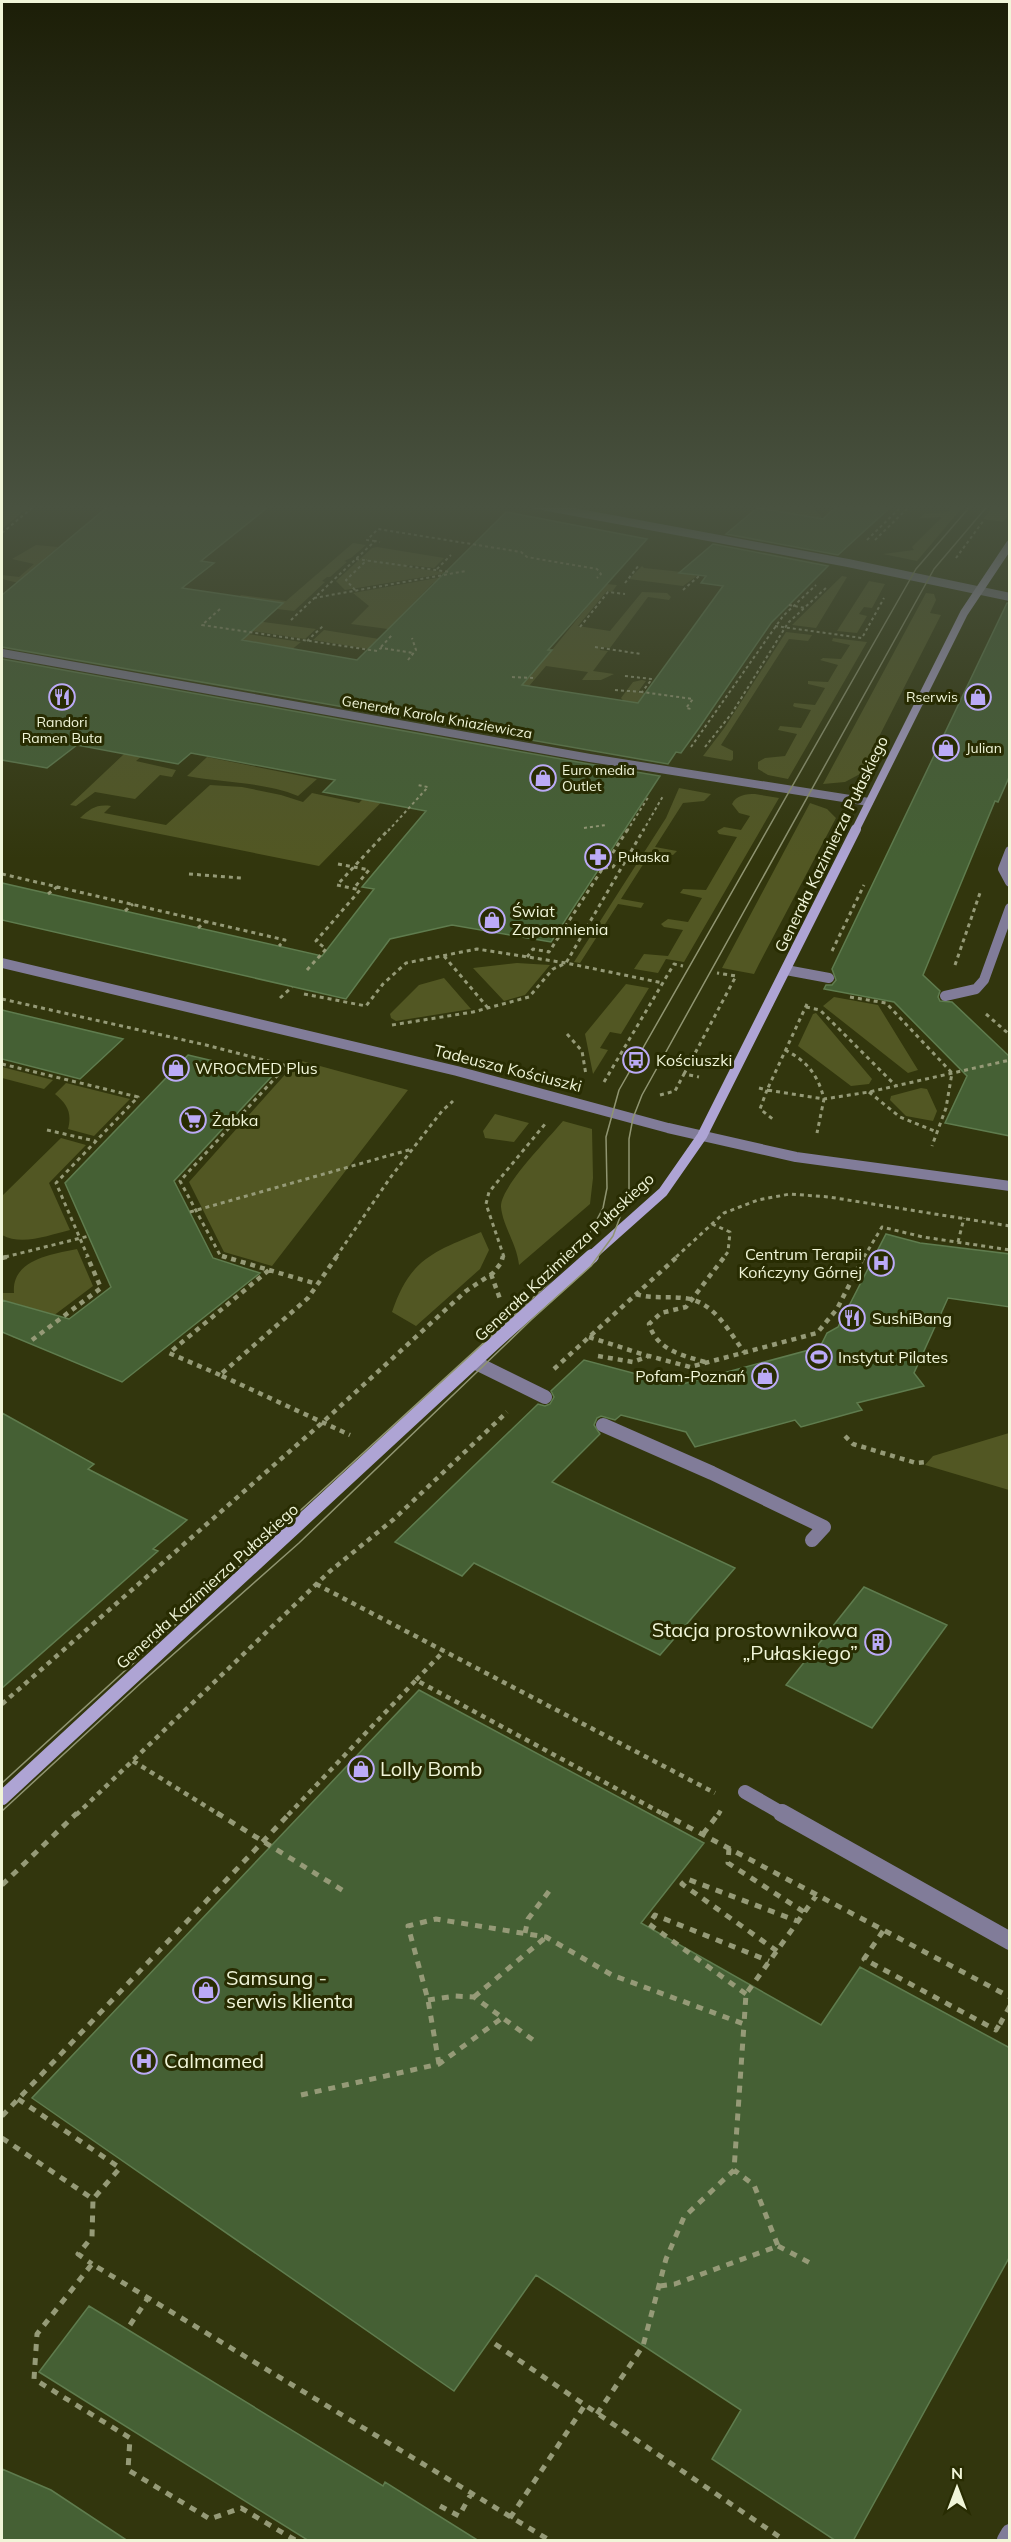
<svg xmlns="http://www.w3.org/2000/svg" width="1011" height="2542" font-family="Mulish,sans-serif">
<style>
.green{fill:#525723}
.building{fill:#456034;stroke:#5f7c4e;stroke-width:1.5}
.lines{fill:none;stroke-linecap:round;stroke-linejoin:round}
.path-far3{stroke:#959a77;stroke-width:2;stroke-dasharray:3 3;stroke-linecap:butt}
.path-far2{stroke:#959a77;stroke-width:3;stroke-dasharray:4 4;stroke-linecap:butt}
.path-far1{stroke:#959a77;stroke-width:4.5;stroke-dasharray:5 5;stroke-linecap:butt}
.path{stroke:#959a77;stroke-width:5;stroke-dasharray:7 7;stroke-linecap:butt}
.service-far2{stroke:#817c99;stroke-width:10}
.service-far1{stroke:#817c99;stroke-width:14}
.service{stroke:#817c99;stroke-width:18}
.minor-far1{stroke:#817c99;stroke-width:8}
.minor{stroke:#817c99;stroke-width:18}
.tertiary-far1{stroke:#817c99;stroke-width:8}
.tertiary{stroke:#817c99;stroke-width:10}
.secondary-far2{stroke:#aea4d4;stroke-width:8}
.secondary-far1{stroke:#aea4d4;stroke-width:10}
.secondary{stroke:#aea4d4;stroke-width:14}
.tram{stroke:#909571;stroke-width:1.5}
.labels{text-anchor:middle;stroke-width:6;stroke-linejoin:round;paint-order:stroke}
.far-poi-label{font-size:14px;fill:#f0f5d8;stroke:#282c02;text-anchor:start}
.far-street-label{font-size:14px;fill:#f0f5d8;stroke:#282c02}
.street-label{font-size:16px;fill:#f0f5d8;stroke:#282c02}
.poi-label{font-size:16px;fill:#f0f5d8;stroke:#282c02;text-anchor:start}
.near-poi-label{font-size:20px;fill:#f0f5d8;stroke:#282c02;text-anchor:start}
</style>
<rect width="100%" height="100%" fill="#32360d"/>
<path class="green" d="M34,503L3,528H2V512L16,505L13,504Z
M762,503H806L822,516L820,520L757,508Z
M956,503H966L917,561L883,554L914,550L912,547L942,517L920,518L924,514L947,512Z
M997,503H1009V514L1003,522L983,519Z
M353,543L366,545L351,558L344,561L347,562L330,577H327L322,581L325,582L294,611L277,609L283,603L240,596L241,595L286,601Z
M36,545L58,547L23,577V584L2,579V575L19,577L34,564L12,559Z
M377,547L444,558L434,568L409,565L407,567L448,573L345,590L336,581L372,548Z
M642,566L644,568L682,572L697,576L683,586L629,579Z
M448,576L455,586L433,583L397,620L395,630L351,624L369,606L353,593Z
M842,576L847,577L816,628L792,625Z
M869,581L885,584L872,608L864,607L859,614L867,616L857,633L837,631Z
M606,584L617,585L612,592L607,591L578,626L610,631L642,592L667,593L671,597L669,600L648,597L610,648L601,647L600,650L608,651L593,671L614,674L601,680H582L588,672L546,666L524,692L512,663L538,667Z
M926,593L934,594L936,600L930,613L941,615L860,774L845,782L823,784Z
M256,621L316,629L305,639L245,630Z
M208,628L301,642L290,651L274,645L248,641L242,645Z
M324,630L379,639L369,649L313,640Z
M786,632L812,635L808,641L789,639L721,745L733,751V759L731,761L703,756L725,727Z
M833,638L867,642L788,779L768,775L758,769V762L765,758L785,756L797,734L778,730L780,726L801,728L811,710L795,707L793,706L794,703L815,705L825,688L808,684V681L828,682L838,665L820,660L823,658L841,659L850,645L832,641Z
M642,680L646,681L638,692L689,700L629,707L621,698L633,682Z
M204,703L136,761L176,770L172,777L160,775L135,799L95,792L76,806L70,805L141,738Z
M207,757L317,779L298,796C264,782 224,783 187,776Z
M392,769L405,778L319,866L80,818C90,809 96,804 111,806L104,813L166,825L210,785L242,787L281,795L303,802L312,793L359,803Z
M679,788L711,794L704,801L683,803L655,847L677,851L673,855L651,852L621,899L644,903L641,908L618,904L580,963L574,962L666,818Z
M755,794L779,798L684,962L666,959L658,973L634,969L644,954L668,956L683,930L664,927L661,924L668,919L688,922L702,898L680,893L683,889L706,890L737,837L719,834L717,831L724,827L741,830L750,816L739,813L732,804C736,795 746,794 755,794Z
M810,803L827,809L836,818L759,964L754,974L722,968Z
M517,963L550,965L525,995L504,1001L473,968Z
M444,978L471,1009L396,1021L391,1018L390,1014L419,985Z
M626,984L649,988L621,1034L610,1032L600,1048L608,1050L593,1074L585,1034Z
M834,997L878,1005L918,1070L908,1073L823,1006Z
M816,1013L872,1079L869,1084L851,1086L798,1046L813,1014Z
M298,1060L408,1090L272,1266L224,1252L189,1182Z
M2,1067L53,1080L44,1089L2,1078Z
M66,1083L130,1099L94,1136L68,1129C72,1113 68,1105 55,1094Z
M921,1088L927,1089L937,1111L933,1121L906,1116L890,1100L891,1096Z
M495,1114L529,1123L514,1142L485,1138L483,1131Z
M563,1121L592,1129L593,1178L590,1204L519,1265C517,1244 503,1227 501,1207C500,1187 549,1138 563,1121Z
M61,1138L86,1145L49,1183L70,1230C49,1235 22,1246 2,1235V1196Z
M481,1232L489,1250L480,1269L416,1326L392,1312C410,1259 433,1252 481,1232Z
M77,1249L93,1286L21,1340L12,1337L37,1310L14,1303L2,1316V1293H14C11,1260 52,1254 77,1249Z
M1009,1433V1490L925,1465L933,1456Z"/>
<path class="building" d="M112,503H273L201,561L214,563L182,588L283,603L242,640L357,660L506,512L647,539L548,650H552L522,685L638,703L723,586L701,583L706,576L679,573L713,544L828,566L771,623L699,728L681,753L676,752L668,764L2,647V595Z
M840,503H895L838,555L726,534L757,508L823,519Z
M1007,603H1010V775L998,802L995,801L923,975L940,991L938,997L940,1001L952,1002L1010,1057V1136L945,1123L967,1076L894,1002L824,989L826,985H832L836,980L832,969Z
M2,659L589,764L660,776L551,942L452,925L390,939L346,999L2,920V883L322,956L374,889L362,887L426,811L323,792L335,780L191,753L178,764L77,745L47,768L2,760Z
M2,1010L123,1039L80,1079L2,1059Z
M188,1055L273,1075L174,1181L213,1258L260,1273L122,1382L2,1332V1300L69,1319L111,1287L65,1183Z
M886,1234L920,1243L1010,1254V1307L948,1298L914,1373L924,1386L857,1403L862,1410L801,1427L795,1420L695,1447L686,1432L621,1415L615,1420L601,1416L597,1418L594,1425L600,1434L552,1482L735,1568L660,1655L474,1563L462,1576L395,1542L538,1404L545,1406L550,1404L554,1397L551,1391L584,1360L644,1376L660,1374L679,1385L820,1347L827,1333L838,1327Z
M2,1413L94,1464L88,1469L187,1520L153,1549L158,1551L2,1688Z
M864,1587L947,1625L872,1728L786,1685Z
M419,1690L704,1843L641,1923L821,2025L860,1967L1010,2048V2256L853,2541H836L712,2459L741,2410L536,2275L454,2391L32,2098Z
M89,2306L383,2486L385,2482L479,2541H309L39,2372Z
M2,2469L51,2490L128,2541H2Z"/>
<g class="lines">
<path class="path-far3" d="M480,503L500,507
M2,508L7,503
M2,533L38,503
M867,540L905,503
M875,540L913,503
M375,541L367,540L378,529L521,552L527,557L597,569L601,574L597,578
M956,558L984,520
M356,559L450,572
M437,569L451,555
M625,583L639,565
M355,590L346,580L367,560
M683,590L699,576
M314,598L466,571
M789,605L805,608
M220,609L202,625L377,651L381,648L414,653
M291,620L375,541L380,542
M775,626L862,638L884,598
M580,627L608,592L625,594
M307,641L324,625
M381,647L392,635
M595,647L641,654
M408,660L416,650L412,638
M625,676L652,679L642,692L693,699L686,708L691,709
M512,677L535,678
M615,690L642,692
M691,747L783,616L816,585
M705,747L732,713L788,623L827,587
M584,828L606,825
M388,831L428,787L417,785
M627,831L649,796
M643,831L663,796"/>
<path class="path-far2" d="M338,864L369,870L354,888
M604,868L613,867L618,860L628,858
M2,874L285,940L279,946
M189,874L241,878
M48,894L57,887
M125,911L133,904
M198,928L206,921
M832,951L864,885
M444,956L488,1008
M527,957L533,949L549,952L628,829
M955,965L981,890
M307,970L326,949L316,941L360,890L337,885L389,829
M304,994L366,1006L383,984L406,963L477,949L566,963L663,983
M850,997L886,1003L952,1073L946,1108L932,1146
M280,998L292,987
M2,999L206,1045L287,1066
M807,1004L767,1090L824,1099L817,1133
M806,1007L820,1010L896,1086
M986,1014L1010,1035
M392,1025L473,1012L529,997L553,969L566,963L644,829
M567,1034L582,1051L586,1075
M785,1050C807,1061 818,1075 824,1099L869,1092L1010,1060
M2,1064L138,1097L56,1183L88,1257
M684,1074L736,976L717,973
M604,1082L674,964L683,966
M759,1088L767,1090L760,1109L774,1120
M869,1092L900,1117L937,1132
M660,1095L675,1091L684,1074L699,1077
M47,1130L95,1141
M190,1212L412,1149
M712,1224L730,1232L728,1252L724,1257
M958,1242L964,1218
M5,1257L89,1236
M227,1257L220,1255L180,1181L290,1062
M336,1257L390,1178L442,1111L453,1101
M504,1257L486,1204L489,1192L545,1124
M676,1257L724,1213L758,1200L790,1194L829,1197L1010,1226
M864,1257L882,1227L923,1237L1010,1250"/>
<path class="path-far1" d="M337,1256L308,1298L220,1375L350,1435
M2,1258L11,1256
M269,1270L317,1284
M491,1274L500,1299
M636,1294C652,1299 667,1296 683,1298C713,1300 728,1330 744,1352
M589,1337L648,1356
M32,1340L101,1288L87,1256
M598,1356L633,1362L649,1356L690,1367L817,1333L837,1309L864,1256
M705,1362C681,1355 657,1350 649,1324L661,1313L686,1307L725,1256
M554,1369L678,1256
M220,1375L169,1353L269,1270L222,1256
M845,1436L853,1444L916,1463L926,1462
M316,1584L715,1793
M416,1680L444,1651
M2,1704L323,1422L466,1291L493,1273L501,1263L503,1256
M133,1761L220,1815
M76,1815L329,1572L394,1519L507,1412
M288,1815L416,1680L665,1815
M718,1815L721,1810"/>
<path class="path" d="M217,1813L347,1893
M662,1813L1010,1997
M703,1834L719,1813
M729,1848L728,1863L804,1912
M2,1885L77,1813
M883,1931L864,1959L996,2030L1001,2022
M525,1933L528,1919L553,1886
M777,1951L682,1884L687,1879L797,1921
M746,1994L649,1924L655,1915L769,1961
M474,1997L546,1937
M428,2000L455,1996L474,1997L533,2040
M1010,2006L1001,2022L1010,2027
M439,2064L428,2000L408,1926L436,1919L546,1937L612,1975L744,2024L746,1994L816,1896
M301,2095L439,2064L502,2018
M18,2099L120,2168L93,2199
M2,2116L290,1813
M2,2138L93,2199L92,2237L78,2254L92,2264
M778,2246L812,2264
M660,2286L675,2284L778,2246L754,2185L734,2170
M130,2325L148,2298
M495,2344L784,2540
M597,2414L643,2346L666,2259L684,2217L734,2170L744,2024
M440,2506L459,2516L471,2494
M510,2518L585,2405
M295,2540L241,2508L210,2519L128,2470L130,2438L34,2379L37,2334L92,2264L549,2540"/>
<path class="service-far2" d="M1010,851L1003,869L1010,882
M786,970L829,978
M945,996L976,989L984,980L1010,908"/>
<path class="service-far1" d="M474,1362L545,1397
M603,1425L712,1473L824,1527L812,1540
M745,1792L785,1815"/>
<path class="service" d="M782,1813L1010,1941"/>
<path class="minor-far1" d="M2,653L590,758L869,802"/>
<path class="minor" d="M1006,2540L1010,2533"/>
<path class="tertiary-far1" d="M526,503L848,563L1010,597"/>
<path class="tertiary" d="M2,963L457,1071L668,1128L796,1157L1010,1186"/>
<path class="secondary-far2" d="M855,831L964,613L1010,544"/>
<path class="secondary-far1" d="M590,1257L663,1192L702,1136L856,829"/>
<path class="secondary" d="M2,1798L495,1342L592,1256"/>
<path class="tram" d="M2,1783L546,1286L584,1244L603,1208L607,1188L606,1137L619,1090L916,569L973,503
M2,1811L142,1682L299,1543L531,1320L591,1266L613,1236L629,1193V1139L633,1118L642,1095L934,569L990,503"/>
</g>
<linearGradient id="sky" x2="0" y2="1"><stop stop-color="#1c1e07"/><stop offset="0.59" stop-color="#495240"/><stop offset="1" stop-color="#495240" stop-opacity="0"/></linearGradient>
<rect width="1011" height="859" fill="url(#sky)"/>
<defs>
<g id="restaurant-ring" transform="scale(1.35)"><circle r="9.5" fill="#282c02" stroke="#bbaaf6" stroke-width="1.5"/><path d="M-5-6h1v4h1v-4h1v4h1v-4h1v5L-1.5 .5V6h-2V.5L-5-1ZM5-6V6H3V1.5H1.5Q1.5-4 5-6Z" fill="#bbaaf6"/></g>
<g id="shop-ring" transform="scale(1.35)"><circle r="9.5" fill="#282c02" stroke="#bbaaf6" stroke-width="1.5"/><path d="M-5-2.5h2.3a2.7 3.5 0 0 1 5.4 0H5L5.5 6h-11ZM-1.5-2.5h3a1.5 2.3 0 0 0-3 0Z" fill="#bbaaf6"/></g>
<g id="pharmacy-ring" transform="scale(1.35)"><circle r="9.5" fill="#282c02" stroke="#bbaaf6" stroke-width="1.5"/><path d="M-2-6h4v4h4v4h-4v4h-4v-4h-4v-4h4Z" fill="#bbaaf6"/></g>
<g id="bus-ring" transform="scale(1.35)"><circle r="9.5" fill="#282c02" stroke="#bbaaf6" stroke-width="1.5"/><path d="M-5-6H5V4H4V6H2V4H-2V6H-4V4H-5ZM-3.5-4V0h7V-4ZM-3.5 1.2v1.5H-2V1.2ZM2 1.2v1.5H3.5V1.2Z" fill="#bbaaf6"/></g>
<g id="supermarket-ring" transform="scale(1.35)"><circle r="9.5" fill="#282c02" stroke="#bbaaf6" stroke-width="1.5"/><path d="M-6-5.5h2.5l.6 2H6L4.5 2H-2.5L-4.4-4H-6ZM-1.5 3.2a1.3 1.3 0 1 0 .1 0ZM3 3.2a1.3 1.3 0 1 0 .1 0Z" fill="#bbaaf6"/></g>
<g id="hospital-ring" transform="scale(1.35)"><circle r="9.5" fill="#282c02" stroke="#bbaaf6" stroke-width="1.5"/><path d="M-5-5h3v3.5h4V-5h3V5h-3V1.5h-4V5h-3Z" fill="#bbaaf6"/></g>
<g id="stadium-ring" transform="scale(1.35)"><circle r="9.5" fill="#282c02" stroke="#bbaaf6" stroke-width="1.5"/><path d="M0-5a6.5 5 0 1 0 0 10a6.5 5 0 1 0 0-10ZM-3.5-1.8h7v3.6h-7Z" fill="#bbaaf6"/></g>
<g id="building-ring" transform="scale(1.35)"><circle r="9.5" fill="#282c02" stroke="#bbaaf6" stroke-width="1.5"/><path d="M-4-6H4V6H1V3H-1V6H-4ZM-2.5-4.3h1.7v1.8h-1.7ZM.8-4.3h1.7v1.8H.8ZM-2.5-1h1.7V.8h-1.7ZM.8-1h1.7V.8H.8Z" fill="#bbaaf6"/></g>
</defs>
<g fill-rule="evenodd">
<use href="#restaurant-ring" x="62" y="697"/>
<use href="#shop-ring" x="978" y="697"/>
<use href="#shop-ring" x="946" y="748"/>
<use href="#shop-ring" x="543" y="778"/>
<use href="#pharmacy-ring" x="598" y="857"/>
<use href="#shop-ring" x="492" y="920"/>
<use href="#bus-ring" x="636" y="1060"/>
<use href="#shop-ring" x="176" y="1068"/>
<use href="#supermarket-ring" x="193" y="1120"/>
<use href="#hospital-ring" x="881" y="1263"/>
<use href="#restaurant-ring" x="852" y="1318"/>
<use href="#stadium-ring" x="819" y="1357"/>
<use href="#shop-ring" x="765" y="1376"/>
<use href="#building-ring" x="878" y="1642"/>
<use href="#shop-ring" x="361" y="1769"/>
<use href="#shop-ring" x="206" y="1990"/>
<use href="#hospital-ring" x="144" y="2061"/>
</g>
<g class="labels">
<g class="far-poi-label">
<text x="958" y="702" text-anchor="end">Rserwis</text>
<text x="62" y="727" text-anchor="middle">Randori<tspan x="62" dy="16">Ramen Buta</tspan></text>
<text x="966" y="753">Julian</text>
<text x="562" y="775">Euro media<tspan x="562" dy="16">Outlet</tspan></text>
<text x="618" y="862">Pułaska</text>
</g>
<g class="far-street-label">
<text transform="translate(437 717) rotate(10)" y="5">Generała Karola Kniaziewicza</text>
</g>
<g class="street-label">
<text transform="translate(831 844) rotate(-64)" y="6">Generała Kazimierza Pułaskiego</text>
<text transform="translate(508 1068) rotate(14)" y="6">Tadeusza Kościuszki</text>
<text transform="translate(564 1257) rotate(-43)" y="6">Generała Kazimierza Pułaskiego</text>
<text transform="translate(207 1586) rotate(-42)" y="6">Generała Kazimierza Pułaskiego</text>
</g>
<g class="poi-label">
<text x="512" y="917">Świat<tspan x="512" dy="18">Zapomnienia</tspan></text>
<text x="656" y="1066">Kościuszki</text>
<text x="195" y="1074">WROCMED Plus</text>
<text x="212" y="1126">Żabka</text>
<text x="862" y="1260" text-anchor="end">Centrum Terapii<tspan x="862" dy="18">Kończyny Górnej</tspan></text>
<text x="872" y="1324">SushiBang</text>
<text x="838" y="1363">Instytut Pilates</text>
<text x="746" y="1382" text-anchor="end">Pofam-Poznań</text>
</g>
<g class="near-poi-label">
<text x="858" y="1637" text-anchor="end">Stacja prostownikowa<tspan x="858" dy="23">„Pułaskiego”</tspan></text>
<text x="380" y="1776">Lolly Bomb</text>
<text x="226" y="1985">Samsung -<tspan x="226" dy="23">serwis klienta</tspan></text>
<text x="164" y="2068">Calmamed</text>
</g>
</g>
<rect width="1011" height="2542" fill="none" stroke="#f0f5d8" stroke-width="6"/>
<g transform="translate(957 2488)" stroke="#282c02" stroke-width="4.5" paint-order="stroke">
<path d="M0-4.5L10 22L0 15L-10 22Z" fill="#f0f5d8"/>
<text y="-9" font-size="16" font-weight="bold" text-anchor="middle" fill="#f0f5d8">N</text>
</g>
</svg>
